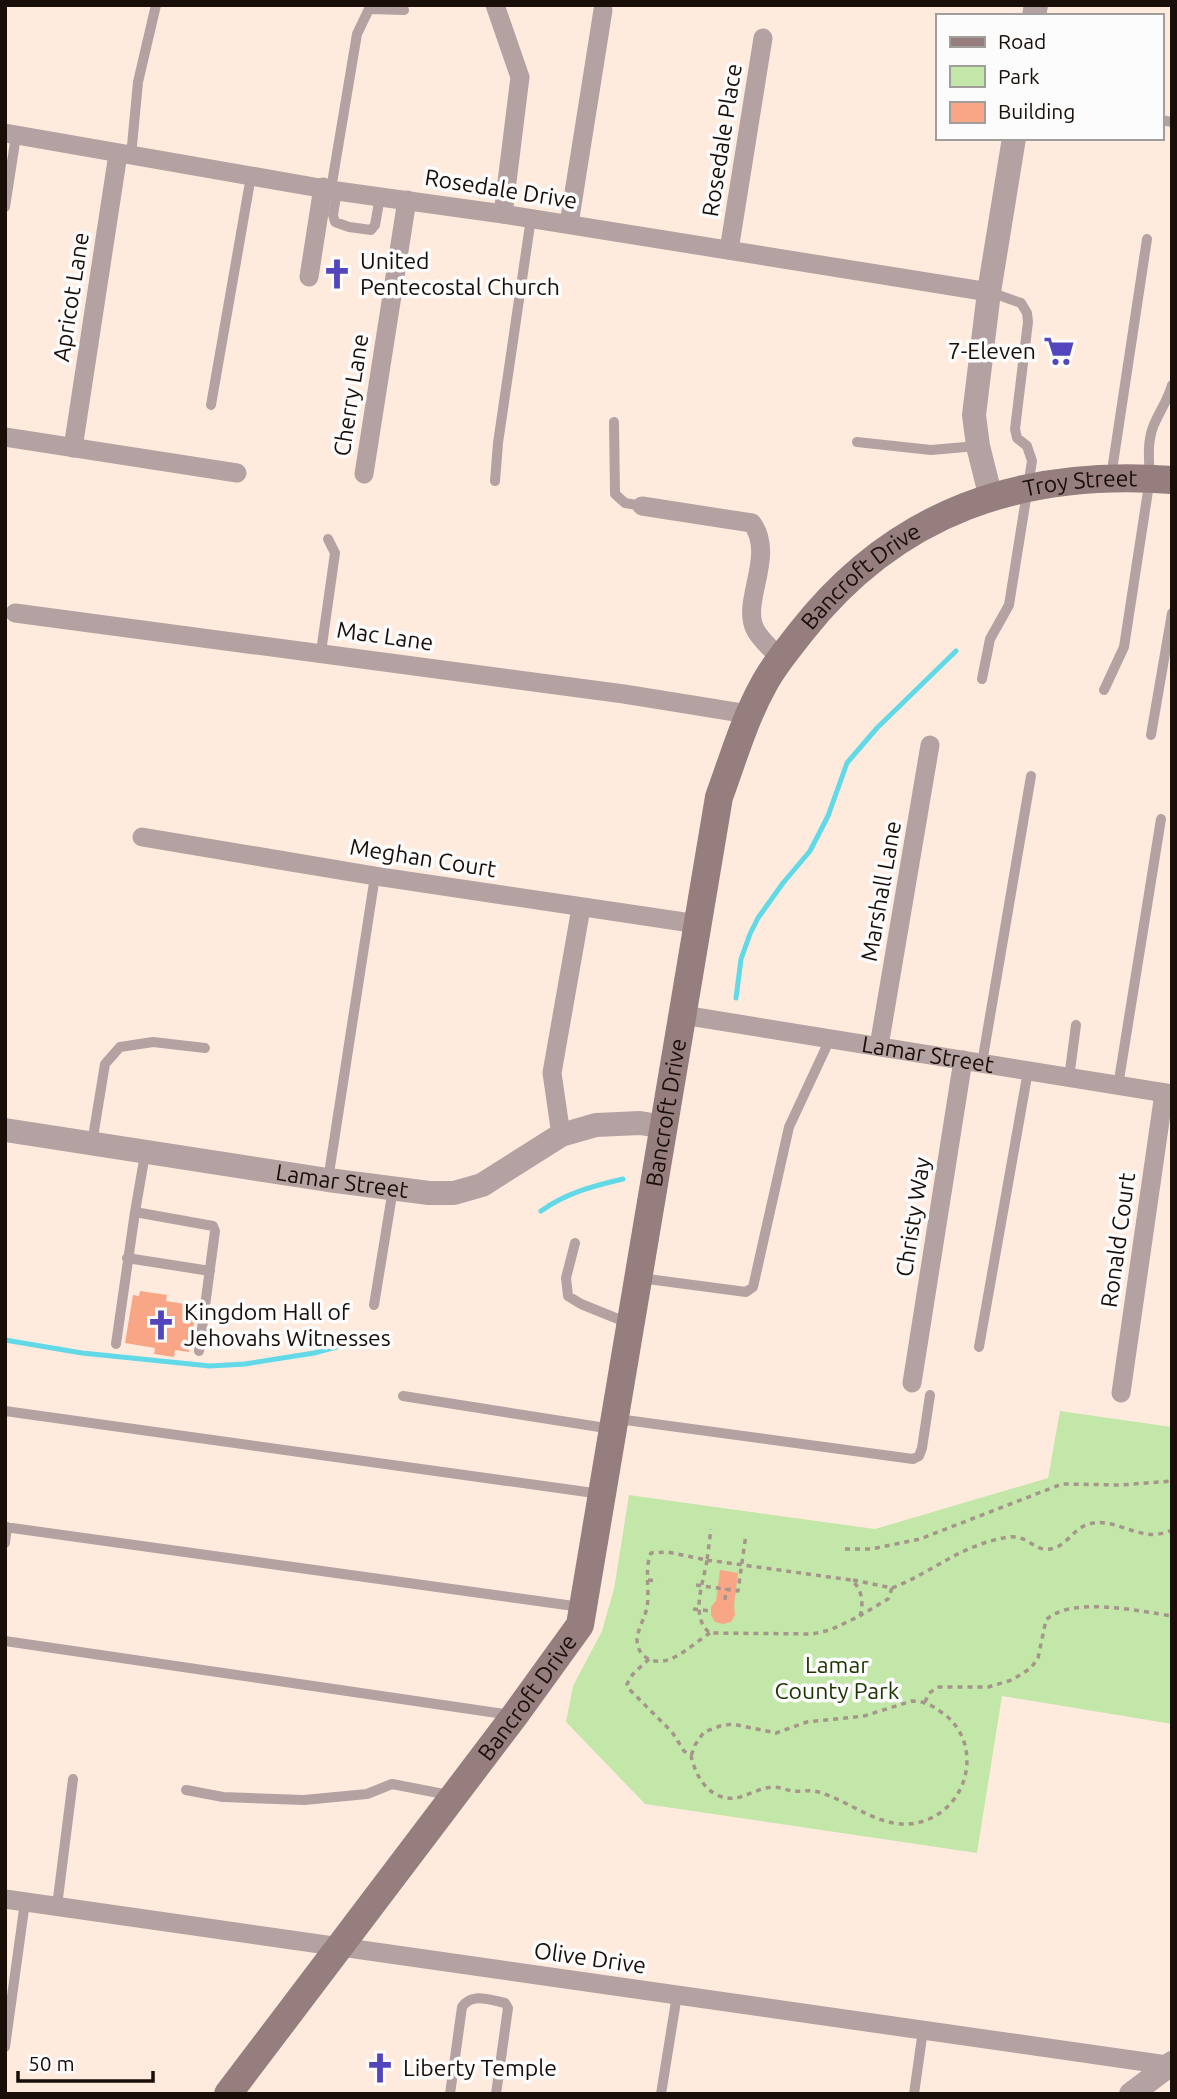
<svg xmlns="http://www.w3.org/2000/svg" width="1177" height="2099" font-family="Ubuntu,sans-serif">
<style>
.green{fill:#c3e7a9}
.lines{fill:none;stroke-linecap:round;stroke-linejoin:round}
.stream{stroke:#61d9e6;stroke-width:5}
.building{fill:#f9a687}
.path{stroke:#a5958a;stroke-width:3.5;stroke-dasharray:5 5;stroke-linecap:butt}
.service{stroke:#b4a2a3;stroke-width:10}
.minor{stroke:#b4a2a3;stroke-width:19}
.tertiary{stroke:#b4a2a3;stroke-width:24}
.secondary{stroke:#967d7e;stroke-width:28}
.labels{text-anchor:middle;stroke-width:7;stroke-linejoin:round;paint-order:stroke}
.street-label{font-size:23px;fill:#190e08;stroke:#fcfcfc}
.poi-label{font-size:23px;fill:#190e08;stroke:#fcfcfc;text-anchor:start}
.park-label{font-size:23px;fill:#1c3500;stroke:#fcfcfc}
</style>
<rect width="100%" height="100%" fill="#ffebde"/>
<path class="green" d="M1060,1411L1172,1427V1724L1002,1696L977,1853L645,1804L566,1722L573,1686L602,1631L614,1589L629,1495L875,1529L1048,1478Z"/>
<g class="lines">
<path class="stream" d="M736,998L741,959L750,934L758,918L783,883L810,851L828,816L847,763L877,728L956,651
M541,1211C566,1193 593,1186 623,1179
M5,1340L82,1353L210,1366L245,1364L314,1353L377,1336"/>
</g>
<path class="building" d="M140,1291L167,1295L166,1301L197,1306L189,1352L175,1350L174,1357L154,1354L155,1348L125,1343L133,1295L139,1296Z
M720,1570L738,1573L734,1605L735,1615L731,1622L723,1624L715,1622L711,1615V1607L716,1601Z"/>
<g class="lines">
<path class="path" d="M845,1549H871L920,1539L1062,1484L1121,1485L1172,1481
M707,1560L851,1580C862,1588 864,1603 860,1616L830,1630L812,1634L710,1633C689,1617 704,1581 707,1560Z
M648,1580L658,1581
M853,1580L892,1588L888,1599L861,1615
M696,1585L738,1591L746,1534
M892,1588C929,1574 959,1547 999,1539C1003,1538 1010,1536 1015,1537C1030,1538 1038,1554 1054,1548C1068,1544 1074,1528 1089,1524C1118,1516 1140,1545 1172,1530
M725,1600L726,1589
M693,1609L711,1611
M710,1633C693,1643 668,1671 647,1658C640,1654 637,1647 637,1639C638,1628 645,1618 647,1607C650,1590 644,1569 651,1553L667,1552L707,1560L711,1529
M649,1659L633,1674L627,1684L629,1689L672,1732L684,1751L691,1756C695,1772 702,1787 717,1795C739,1805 751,1789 772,1787C780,1787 786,1790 793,1791C800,1792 807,1790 814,1791C852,1799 886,1838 929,1819C973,1800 981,1738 941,1712C932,1705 923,1701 912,1701L864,1716L807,1722L776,1733L732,1724L720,1726L704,1732L695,1745L691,1756
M925,1702L929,1693L939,1687H988L1012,1680L1031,1668L1038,1658L1046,1620C1071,1596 1139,1611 1172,1616"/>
<path class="service" d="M1161,120L1172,122
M131,156L138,82L156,5
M331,189L357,34L369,9L404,10
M337,191L333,215L335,222L349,227L371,230L375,225L380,197
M5,207L16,136
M211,405L251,176
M614,422L615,494L625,503L642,506
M857,442L931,450L977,446
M1111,477L1147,239
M495,481L498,443L531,218
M321,652L335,553L328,539
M982,679L990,639L1009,605L1032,461L1027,446L1017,438L1015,429L1028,322L1027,313L1021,303L990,292
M1104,690L1124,647L1150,478C1149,461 1147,443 1153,427C1159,412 1168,400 1172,385
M1151,735L1172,613
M982,1063L1031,776
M1069,1078L1076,1025
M1118,1086L1161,819
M92,1143L105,1064L120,1047L153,1042L205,1048
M145,1154L135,1212L213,1226L215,1231L199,1351
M328,1180L375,876
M575,1243L566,1278L568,1296L581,1304L628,1323
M127,1258L210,1271
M640,1278L746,1292L753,1287L789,1127L830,1039
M374,1305L393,1189
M116,1344L135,1212
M979,1347L1028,1071
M403,1396L612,1429
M5,1411L601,1494
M618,1419L913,1459L919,1456L922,1448L930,1395
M5,1527L581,1607
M5,1543L7,1527
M5,1641L511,1715
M186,1790L223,1797L304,1800L367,1794L392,1784L449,1795
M57,1906L73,1779
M5,2047L25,1902
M450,2094L462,2007C472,1992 490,2000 505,2003L508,2008L496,2094
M661,2094L677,1995
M914,2094L923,2030"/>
<g class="minor">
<path d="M495,5L520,77L503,214"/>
<path d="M5,133L337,191L503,214L989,292"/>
<path d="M569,224L603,10"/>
<path d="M729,250L763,38"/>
<path d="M309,277L323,187"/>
<path d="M5,437L237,473"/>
<path d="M73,448L118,154"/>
<path d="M364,474L407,200"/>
<path d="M642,506L752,523C776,556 741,601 755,629C760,640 773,650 780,658"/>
<path d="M15,613L624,694L748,714"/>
<path d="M142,837L375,876L698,924"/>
<path id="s1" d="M683,1015L1172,1094"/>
<path d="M879,1046L930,745"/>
<path d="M561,1135L552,1073L581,908"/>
<path d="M912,1383L963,1060"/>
<path d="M1121,1393L1164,1093"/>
<path d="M5,1899L1167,2065"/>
</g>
<g class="tertiary">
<path d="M1034,16L1036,5"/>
<path d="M991,498L978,446L974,415L989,292L1014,138"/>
<path id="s2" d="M5,1130L328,1180L429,1193H454L482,1185L561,1135L596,1125L640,1123L665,1127"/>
<path d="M1131,2094L1172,2063"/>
</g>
<path class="secondary" id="s3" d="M228,2094L515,1715L580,1625L719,797C733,759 744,720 764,684C774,665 788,649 801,632C896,511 1021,469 1172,480"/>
</g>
<defs>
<g id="church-bare" transform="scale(2.415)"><path d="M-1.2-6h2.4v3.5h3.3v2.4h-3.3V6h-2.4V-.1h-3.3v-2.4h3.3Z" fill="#5346bd" stroke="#fcfcfc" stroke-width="2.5" paint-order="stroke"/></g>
<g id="supermarket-bare" transform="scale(2.415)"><path d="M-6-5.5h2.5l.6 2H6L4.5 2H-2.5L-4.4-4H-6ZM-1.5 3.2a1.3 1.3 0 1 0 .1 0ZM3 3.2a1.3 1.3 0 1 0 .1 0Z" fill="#5346bd" stroke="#fcfcfc" stroke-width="2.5" paint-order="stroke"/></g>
</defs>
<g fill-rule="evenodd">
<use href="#church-bare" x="337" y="274"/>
<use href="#supermarket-bare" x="1059" y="351"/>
<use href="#church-bare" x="161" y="1325"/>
<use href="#church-bare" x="380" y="2068"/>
</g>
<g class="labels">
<g class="street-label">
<text transform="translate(722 140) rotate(-81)" y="8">Rosedale Place</text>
<text transform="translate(501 189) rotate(9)" y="8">Rosedale Drive</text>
<text transform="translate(71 297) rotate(-81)" y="8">Apricot Lane</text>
<text transform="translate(351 395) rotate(-81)" y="8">Cherry Lane</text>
<text dy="8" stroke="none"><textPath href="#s3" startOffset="1939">Troy Street</textPath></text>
<text dy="8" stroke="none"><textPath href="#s3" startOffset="1694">Bancroft Drive</textPath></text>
<text transform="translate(385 636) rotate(8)" y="8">Mac Lane</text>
<text transform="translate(423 858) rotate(9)" y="8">Meghan Court</text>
<text transform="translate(881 891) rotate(-80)" y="8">Marshall Lane</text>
<text dy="8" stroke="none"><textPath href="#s1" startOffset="248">Lamar Street</textPath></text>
<text dy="8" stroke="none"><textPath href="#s3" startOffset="1106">Bancroft Drive</textPath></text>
<text dy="8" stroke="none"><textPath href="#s2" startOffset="341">Lamar Street</textPath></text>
<text transform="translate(913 1217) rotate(-81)" y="8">Christy Way</text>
<text transform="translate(1118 1240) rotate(-82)" y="8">Ronald Court</text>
<text dy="8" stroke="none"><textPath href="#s3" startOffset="497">Bancroft Drive</textPath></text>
<text transform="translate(590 1958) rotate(8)" y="8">Olive Drive</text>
</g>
<g class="poi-label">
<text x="360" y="269">United<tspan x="360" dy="26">Pentecostal Church</tspan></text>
<text x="1036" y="359" text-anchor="end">7-Eleven</text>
<text x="184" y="1320">Kingdom Hall of<tspan x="184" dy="26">Jehovahs Witnesses</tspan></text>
<text x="403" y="2076">Liberty Temple</text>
</g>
<g class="park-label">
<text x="837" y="1673">Lamar<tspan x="837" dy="26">County Park</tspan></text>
</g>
</g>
<rect width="1177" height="2099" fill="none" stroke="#190e08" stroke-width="14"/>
<rect x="936" y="14" width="228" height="126" fill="#fcfcfc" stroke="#a19d9a" stroke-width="2"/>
<rect x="950" y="37" width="35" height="10" fill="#967d7e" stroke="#a19d9a" stroke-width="2"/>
<text x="998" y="49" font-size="21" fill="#190e08">Road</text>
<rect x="950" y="66" width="35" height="21" fill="#c3e7a9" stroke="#a19d9a" stroke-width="2"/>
<text x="998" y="84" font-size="21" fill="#190e08">Park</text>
<rect x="950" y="102" width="35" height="21" fill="#f9a687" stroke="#a19d9a" stroke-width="2"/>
<text x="998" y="119" font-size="21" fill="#190e08">Building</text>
<path d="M18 2071v10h135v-10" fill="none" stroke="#190e08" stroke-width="3.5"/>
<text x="28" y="2071" font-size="21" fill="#190e08" stroke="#fcfcfc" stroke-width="5" paint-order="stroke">50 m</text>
</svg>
